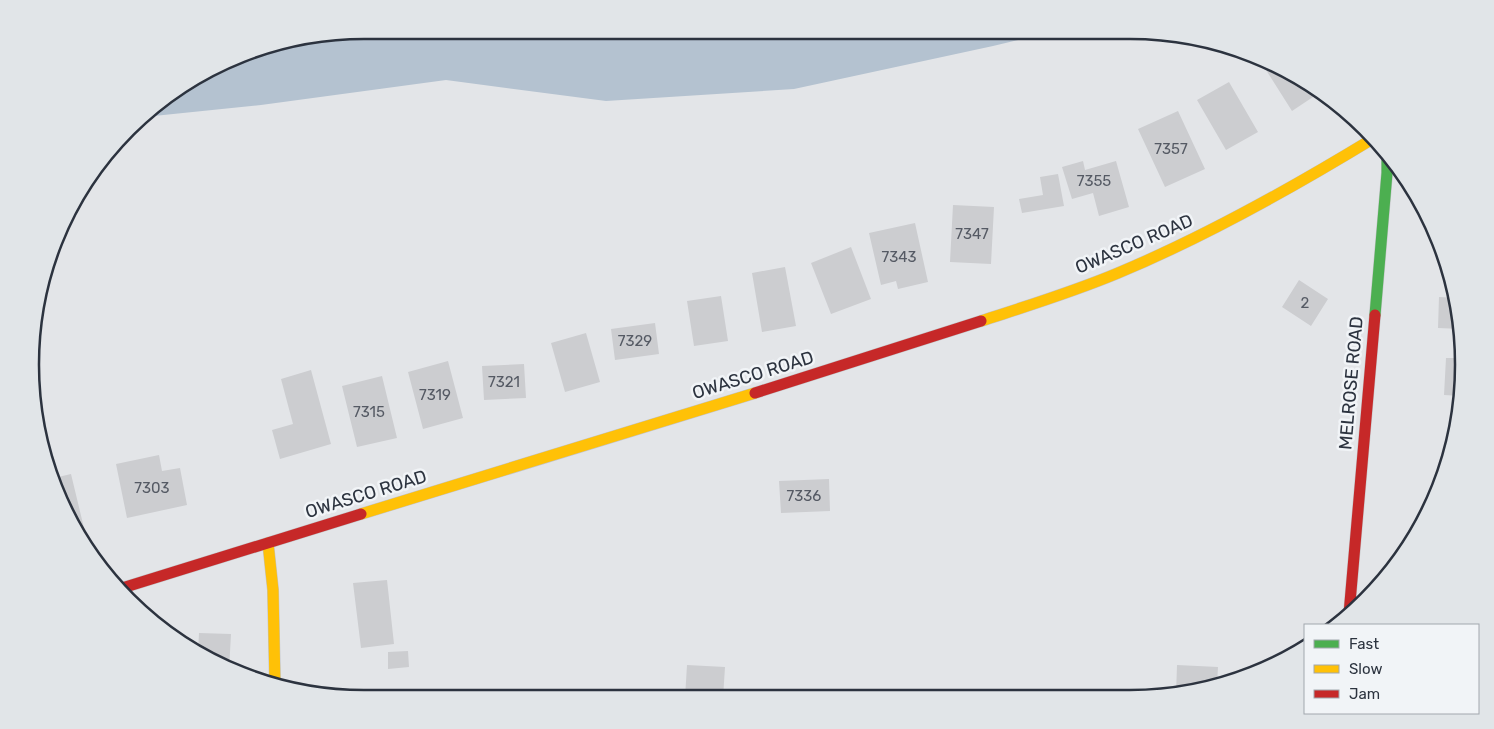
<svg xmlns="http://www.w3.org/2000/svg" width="1494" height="729" font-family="Rubik,sans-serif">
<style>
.water{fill:#b4c2d0}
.building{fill:#cccdd0}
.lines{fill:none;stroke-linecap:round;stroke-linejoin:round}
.fast-casing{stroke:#c2c3c6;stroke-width:12}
.slow-casing{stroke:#c2c3c6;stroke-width:12}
.jam-casing{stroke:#c2c3c6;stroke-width:12}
.fast{stroke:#4caf50;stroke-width:11}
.slow{stroke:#ffc107;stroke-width:11}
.jam{stroke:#c62828;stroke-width:11}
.labels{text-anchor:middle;stroke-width:5;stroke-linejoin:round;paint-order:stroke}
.number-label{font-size:15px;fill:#555a64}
.street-label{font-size:18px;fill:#2c333f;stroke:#f1f4f7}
.rim{fill:none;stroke:#2c333f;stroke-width:2.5}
</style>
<rect width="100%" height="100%" fill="#e3e5e8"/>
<path class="water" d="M365,30H1059L993,46L794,89L606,101L446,80L261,105L144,117L161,99L257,48Z"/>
<path class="building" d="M1274,64L1314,86L1319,93L1292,111L1266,70Z
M1229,82L1258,132L1226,150L1197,100Z
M1178,111L1205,169L1165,187L1138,129Z
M1083,161L1085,170L1116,161L1129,207L1099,216L1093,193L1072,199L1062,167Z
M1058,174L1064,206L1022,213L1019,199L1043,195L1040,177Z
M953,205L994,207L991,264L950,262Z
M915,223L928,282L898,289L896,281L881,285L869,233Z
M851,247L871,299L831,314L811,263Z
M785,267L796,326L762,332L752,273Z
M1299,280L1328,299L1311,326L1282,307Z
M721,296L728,341L694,346L687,301Z
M1439,297L1457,298L1461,329L1438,328Z
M655,323L659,354L615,360L611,329Z
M586,333L600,382L565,392L551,343Z
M1446,358H1463L1461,396L1444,395Z
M448,361L463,418L423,429L408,372Z
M524,364L526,398L484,400L482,366Z
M311,370L331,444L280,459L272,430L293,424L281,379Z
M382,376L397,438L357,447L342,386Z
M159,455L162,471L180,468L187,505L127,518L116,464Z
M71,474L84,528L77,530L65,513L54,478Z
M829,479L830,511L781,513L779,481Z
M387,580L394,644L361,648L353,583Z
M199,633L231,634L229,670L198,653Z
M408,651L409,667L388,669V652Z
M687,665L725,667L723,698H685Z
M1177,665L1218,667L1217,684L1176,695Z"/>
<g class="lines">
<g class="fast-casing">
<path id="fast" d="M1375,315L1387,173V154"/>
</g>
<g class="slow-casing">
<path id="slow" d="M981,321C1027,306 1073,292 1118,273C1207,236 1292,188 1374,138
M361,514L755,393
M268,543L273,590L275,685"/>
</g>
<g class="jam-casing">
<path id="jam" d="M755,393L981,321
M119,589L361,514
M1349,614L1375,315"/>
</g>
<use href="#fast" class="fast"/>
<use href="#slow" class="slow"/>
<use href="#jam" class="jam"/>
</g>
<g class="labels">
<g class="number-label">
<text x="1171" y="154">7357</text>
<text x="1094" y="186">7355</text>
<text x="972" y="239">7347</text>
<text x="899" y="262">7343</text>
<text x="1305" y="308">2</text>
<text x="635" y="346">7329</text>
<text x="504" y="387">7321</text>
<text x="435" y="400">7319</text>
<text x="369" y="417">7315</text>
<text x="152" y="493">7303</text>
<text x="804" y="501">7336</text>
</g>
<g class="street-label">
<text transform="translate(1134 244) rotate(-23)" y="6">OWASCO ROAD</text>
<text transform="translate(753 375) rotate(-17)" y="6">OWASCO ROAD</text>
<text transform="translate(1351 383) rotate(-85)" y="6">MELROSE ROAD</text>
<text transform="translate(366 494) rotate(-17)" y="6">OWASCO ROAD</text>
</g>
</g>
<path d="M0 0H1494V729H0ZM364 39H1130A325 325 0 0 1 1455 364V365A325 325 0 0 1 1130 690H364A325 325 0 0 1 39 365V364A325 325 0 0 1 364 39Z" fill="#e1e5e8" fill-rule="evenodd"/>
<path class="rim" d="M364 39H1130A325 325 0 0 1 1455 364V365A325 325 0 0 1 1130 690H364A325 325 0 0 1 39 365V364A325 325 0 0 1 364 39Z"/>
<rect x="1304" y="624" width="175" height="90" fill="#f1f4f7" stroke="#a2a7ad"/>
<rect x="1314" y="640" width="25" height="8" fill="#4caf50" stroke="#a2a7ad"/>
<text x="1349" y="649" font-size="15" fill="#2c333f">Fast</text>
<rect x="1314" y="665" width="25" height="8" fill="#ffc107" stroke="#a2a7ad"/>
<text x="1349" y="674" font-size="15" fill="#2c333f">Slow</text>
<rect x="1314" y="690" width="25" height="8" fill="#c62828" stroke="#a2a7ad"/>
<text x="1349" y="699" font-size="15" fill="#2c333f">Jam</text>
</svg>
